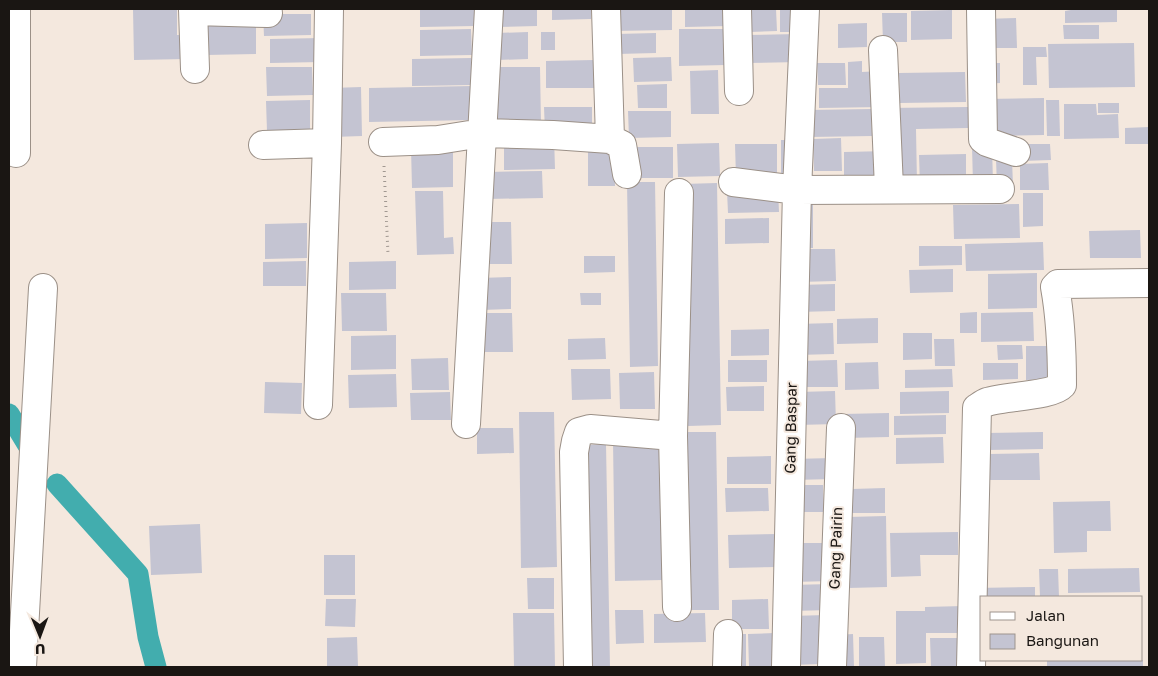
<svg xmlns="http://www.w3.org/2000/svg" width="1158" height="676" font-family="'Golos Text',sans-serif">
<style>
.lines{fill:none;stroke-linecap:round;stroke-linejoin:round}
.canal{stroke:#42adae;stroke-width:21}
.building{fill:#c4c4d2}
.minor-casing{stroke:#9b9087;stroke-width:30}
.path{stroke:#a19891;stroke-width:3;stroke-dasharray:1 4;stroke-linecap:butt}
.minor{stroke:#fff;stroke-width:28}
.labels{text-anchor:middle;stroke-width:4;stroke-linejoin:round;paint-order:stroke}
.street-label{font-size:15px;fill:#1a1613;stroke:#f4e8de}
</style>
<rect width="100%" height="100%" fill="#f4e8de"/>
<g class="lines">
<path class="canal" d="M9,414L29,447
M57,484L138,574L148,637L156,667"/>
</g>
<path class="building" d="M133,9H177V35H187V59L134,60Z
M420,9H474V26L420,27Z
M496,9H537V26L497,27Z
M552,9H591V19L552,20Z
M612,9H672V30L612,31Z
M685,9H728V26L685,27Z
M749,9H776L777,31L749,32Z
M780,9H802V32H780Z
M1071,9H1117V22L1065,23V11L1071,10Z
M952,10V39L911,40V11Z
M882,13H907V42H883Z
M256,14V54L206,55V15Z
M263,14H311V35L264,36Z
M1016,18L1017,48H983V19Z
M867,23V47L838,48V24Z
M1063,25H1099V39H1064Z
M471,29L472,55L420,56V30Z
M679,29H726V65L679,66Z
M528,32V59L497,60L496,33Z
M541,32H555V50H541Z
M656,33V53L617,54L616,34Z
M799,34L800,62L746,63L745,35Z
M321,38V62L270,63V39Z
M1134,43L1135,87L1049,88L1048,44Z
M1023,47H1046L1047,57H1036L1037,85H1023Z
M671,57L672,81L634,82L633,58Z
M471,58V85L412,86V59Z
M594,60V88H546V61Z
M862,61V72L880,71L881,107L819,108V88H848V62Z
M817,63H845L846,85H818Z
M985,63H1000V83L985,84Z
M266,67H312L313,95L267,96Z
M497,67H540L541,124L498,125Z
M718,70L719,114H691L690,71Z
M965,72L966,102L900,103L899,73Z
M667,84V108H638L637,85Z
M472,86L473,120L369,122V88Z
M361,87L362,136L332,137V88Z
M1044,98V135L986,136L985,99Z
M310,100V130L267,131L266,101Z
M1046,100H1059L1060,136H1047Z
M1098,103H1119V113H1098Z
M1064,104H1096L1097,115L1118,114L1119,138L1064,139Z
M544,107H592V131L545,132Z
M968,107V128L916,129L917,184L889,185L888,108Z
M871,109L872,136L810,137L809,110Z
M628,111H671V137L629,138Z
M1149,127V144H1125V128Z
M554,137L555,169L504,170V138Z
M841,138L842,171H814L813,139Z
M781,140H795L781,185Z
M719,143L720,176L678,177L677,144Z
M735,144H777V177H736Z
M1022,144H1050L1051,160L1022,161Z
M992,145L993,184H973L972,146Z
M453,147V187L412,188L411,148Z
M637,147H673V178H637Z
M588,151H614L615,186H588Z
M888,151V176L844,177V152Z
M966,154V185L920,186L919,155Z
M996,159H1012L1013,186H997Z
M1048,163L1049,190H1020V164Z
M542,171L543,198L487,199L486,172Z
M627,182H655L658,366L630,367Z
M717,183L721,425L688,426L683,184Z
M778,190L779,212L728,213L727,191Z
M415,191H443L444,238L453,237L454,254L417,255Z
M1023,193H1043V226L1023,227Z
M813,201V248H798V202Z
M1019,204L1020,238L954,239L953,205Z
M769,218V243L725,244V219Z
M485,222H511L512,264H485Z
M307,223V258L265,259V224Z
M1140,230L1141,258H1090L1089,231Z
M1043,242L1044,270L966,271L965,244Z
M919,246H962V265L919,266Z
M798,249H835L836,281L799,282Z
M584,256H615V272L584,273Z
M306,261V286H263V262Z
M396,261V289L349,290V262Z
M953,269V292L910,293L909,270Z
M1037,273V308L988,309V274Z
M511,277V309L481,310L480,278Z
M835,284V311L798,312V285Z
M341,293H386L387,331H342Z
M580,293H601V305H581Z
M977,312V333H960V313Z
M1033,312L1034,341L981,342V313Z
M484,313H512L513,352H484Z
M878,318V343L837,344V319Z
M833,323L834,354L797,355V324Z
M769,329V355L731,356V330Z
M903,333H932V359L903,360Z
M396,335V369L351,370V336Z
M605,338L606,359L568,360V339Z
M934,339H954L955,366H935Z
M997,345H1022L1023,359L998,360Z
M1026,346H1053V379L1026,380Z
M448,358L449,390H412L411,359Z
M728,360H767V382H728Z
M837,360L838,387H799L798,361Z
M878,362L879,389L845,390V363Z
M983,363H1018V379L983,380Z
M571,369H610L611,399L572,400Z
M952,369L953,387L905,388V370Z
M654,372L655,409H620L619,373Z
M396,374L397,407L349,408L348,375Z
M265,382L302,383L301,414L264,413Z
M764,386V411H727L726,387Z
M835,391L836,424L798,425V392Z
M949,391V413L900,414V392Z
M450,392L451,420H411L410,393Z
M519,412H554L557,567L521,568Z
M889,413V437L844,438L843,414Z
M946,415V434L894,435V416Z
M477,428H513L514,453L477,454Z
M687,432H716L719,610H690Z
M1043,432V449L986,450V433Z
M943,437L944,463L896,464V438Z
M660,440L663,580L615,581L613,441Z
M606,444L610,667H585L581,445Z
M1039,453L1040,480H990L989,454Z
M771,456V484H727V457Z
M833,458L834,479L793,480L792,459Z
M793,485H823L824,512H793Z
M725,488H768L769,511L726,512Z
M885,488V513H852V489Z
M1110,501L1111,531H1087V552L1054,553L1053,502Z
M886,516L887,587L848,588L847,517Z
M200,524L202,573L151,575L149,526Z
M958,532V555H920L921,576L891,577L890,533Z
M778,534V567L729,568L728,535Z
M791,543H832V581L792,582Z
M324,555H355V595H324Z
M1139,568L1140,592L1068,593V569Z
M1039,569H1058L1059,597H1040Z
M527,578H554V609H528Z
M831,584V610L791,611L790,585Z
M1035,587V597H982L975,588Z
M326,599H356L355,627L325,626Z
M768,599L769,629H732V600Z
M963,606V633H926V663L896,664V611H925V607Z
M615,610H643L644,643L616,644Z
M513,613H554L555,667H514Z
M705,613L706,642L654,643V614Z
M826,615L820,664L792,665L791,616Z
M775,633V667H749L748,634Z
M731,634H746V667H732Z
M853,634L854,667H837L836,635Z
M357,637L358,667H327V638Z
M859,637H884L885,667H859Z
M930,638H962V667H931Z
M1047,660H1143V667H1047Z"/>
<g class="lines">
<g class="minor-casing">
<path id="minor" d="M193,9L195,69
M606,9L610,139
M737,9L739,91
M981,9L983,139L987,142L1016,152
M193,11L268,13
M883,50L889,188
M383,142L438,140L482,133L553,135L610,139L622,145L627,174
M263,145L327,143
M16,153V9
M733,182L797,190L805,9
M318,405L327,143L329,9
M466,424L489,9
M673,436L677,607
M22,667L43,288
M578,667L574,452L576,441L579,432L590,429L673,436L679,193
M727,667L728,634
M786,667L797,190L1000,189
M832,667L841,428
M971,667L977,408C980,406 984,403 987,402C1005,396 1052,396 1062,385C1062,351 1061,320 1055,287L1058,284L1149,283"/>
</g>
<path class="path" d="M384,166L388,254"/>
<use href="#minor" class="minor"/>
</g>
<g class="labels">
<g class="street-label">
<text transform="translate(791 428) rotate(-89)" y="5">Gang Baspar</text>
<text transform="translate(836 548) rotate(-88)" y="5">Gang Pairin</text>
</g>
</g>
<rect width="1158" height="676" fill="none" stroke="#1a1613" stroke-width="20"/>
<rect x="980" y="596" width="162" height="65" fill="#f4e8de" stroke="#9d948d"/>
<rect x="990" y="612" width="25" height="8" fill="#ffffff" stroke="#9d948d"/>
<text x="1026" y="621" font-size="15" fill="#1a1613">Jalan</text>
<rect x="990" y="634" width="25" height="15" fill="#c4c4d2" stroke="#9d948d"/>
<text x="1026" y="646" font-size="15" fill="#1a1613">Bangunan</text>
<g transform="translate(40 636) rotate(179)" stroke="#f4e8de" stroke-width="4" paint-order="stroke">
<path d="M0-4L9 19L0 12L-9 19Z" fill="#1a1613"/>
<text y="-8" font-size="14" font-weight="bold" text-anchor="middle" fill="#1a1613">U</text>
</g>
</svg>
